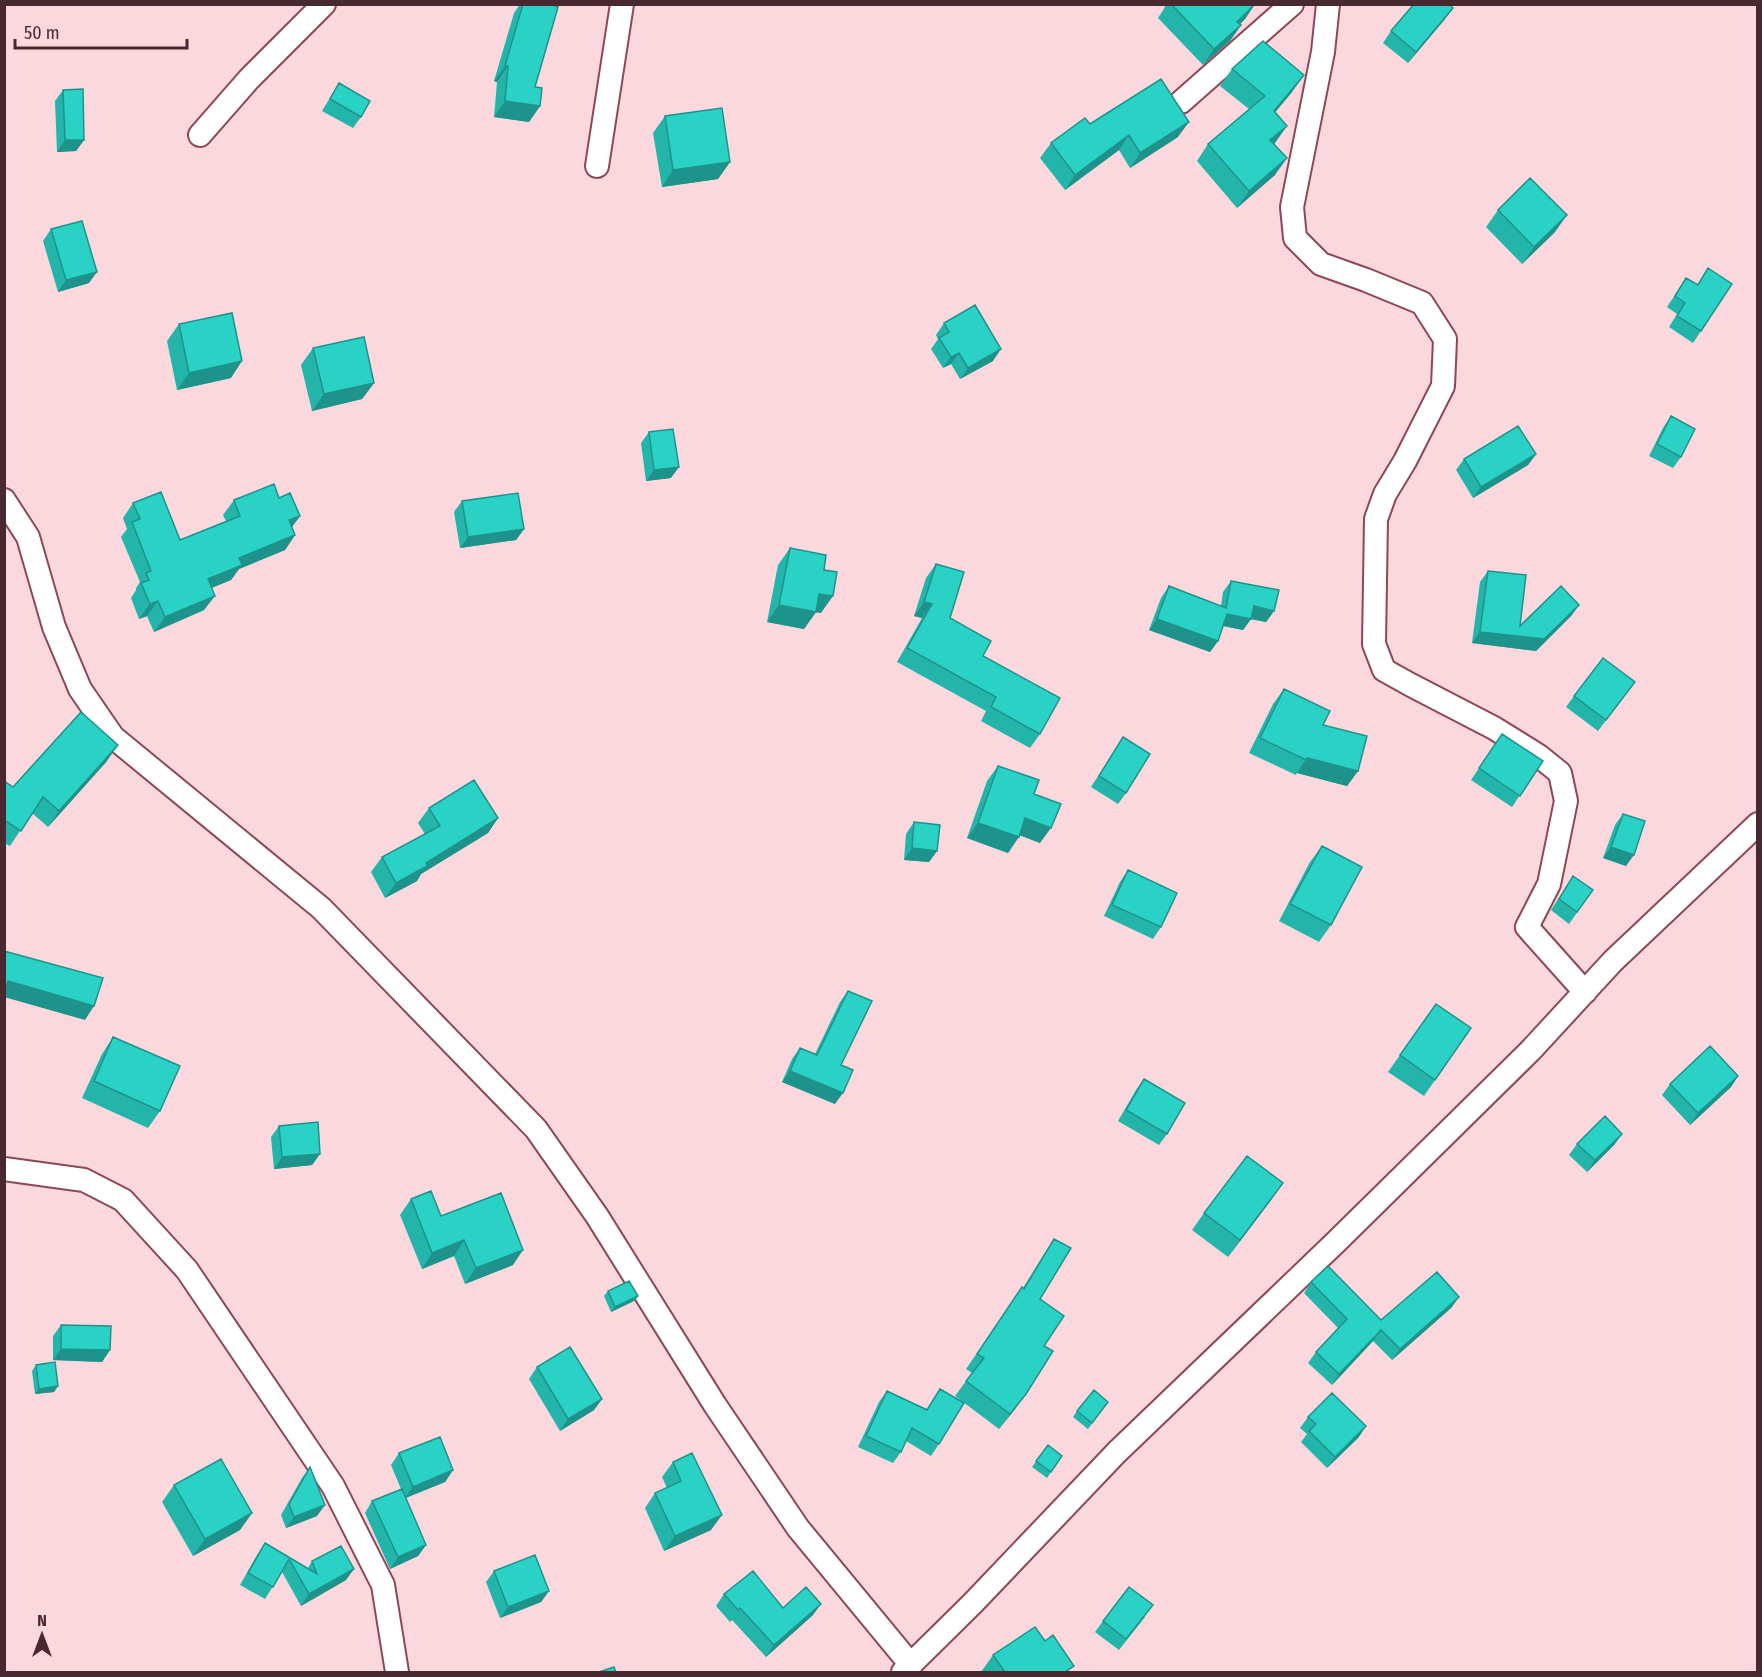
<svg xmlns="http://www.w3.org/2000/svg" width="1762" height="1677" font-family="'Fira Sans Condensed',sans-serif">
<style>
.lines{fill:none;stroke-linecap:round;stroke-linejoin:round}
.street-casing{stroke:#8d4757;stroke-width:26}
.street{stroke:#fff;stroke-width:22}
.wall{fill:#24b5aa}
.shaded-wall{fill:#1d938b}
.building{fill:#2ad2c6;stroke:#1d938b;stroke-width:1.5}
</style>
<rect width="100%" height="100%" fill="#fad8dd"/>
<g class="lines">
<g class="street-casing">
<path id="street" d="M1328,4L1323,52L1292,207L1295,238L1321,264L1366,280L1422,303L1445,339L1443,386L1405,461L1385,494L1376,519L1374,644L1384,670L1411,685L1494,728L1539,756L1560,773L1566,801L1549,884L1527,927L1585,992
M1181,102L1292,4
M200,135L249,79L324,4
M597,166L622,4
M4,500L28,537L54,627L80,689L113,737L321,908L536,1129L597,1216L715,1405L798,1528L911,1665
M4,1169L84,1180L123,1200L187,1270L333,1486L383,1585L397,1672
M903,1672L973,1603L1117,1452L1336,1242L1531,1050L1613,961L1758,824"/>
</g>
<use href="#street" class="street"/>
</g>
<path class="wall" d="M520,4H550L535,87L540,106L529,122L494,117L497,82L494,81L514,13Z
M1164,4H1255L1245,19L1240,24L1241,25L1230,41L1203,65L1158,18L1165,7Z
M1445,19L1408,63L1383,43L1391,31Z
M1232,69L1292,92L1275,112V143L1274,144L1275,175L1237,208L1197,161L1208,144L1249,109L1220,86Z
M339,83L361,117L353,128L322,111Z
M63,90L84,140L76,151L57,152L55,101Z
M665,116L730,162L718,179L662,187L653,133Z
M1090,124L1178,137L1130,168L1119,150L1065,190L1040,158L1051,143Z
M1498,210L1555,232L1522,264L1486,227Z
M51,229L89,283L58,292L43,241Z
M1708,268L1701,331L1693,343L1669,327L1677,314L1667,307L1686,278L1697,285Z
M944,323L993,361L960,379L951,364L943,368L931,349L938,339L936,335Z
M179,324L231,378L177,390L167,341Z
M313,348L374,383L362,399L312,411L301,365Z
M1671,416L1681,457L1673,468L1649,456L1663,428Z
M649,432L671,478L646,481L641,443Z
M1536,454L1528,465L1473,498L1456,470L1464,459Z
M279,498L300,516L292,527L295,535L285,550L239,569L231,580L211,588L204,610L154,632L147,616L139,619L131,598L136,590V588L140,582L121,537L127,529L123,518L133,503L180,540L226,521L223,515L234,500Z
M462,501L524,529L516,540L460,548L454,512Z
M790,548L824,570L821,613L816,612L804,629L767,622L778,565Z
M936,564L950,618L983,656L1040,734L1030,748L981,721L986,711L897,662L922,618L914,616L926,578Z
M1488,571L1520,626L1579,605L1571,616L1536,651L1472,643L1480,582Z
M1231,581L1274,611L1266,622L1251,619L1243,630L1223,626L1218,641L1210,652L1149,630L1161,598L1169,586L1221,606L1223,592Z
M1635,682L1598,731L1566,707L1574,696Z
M1284,689L1323,725L1358,771L1347,786L1297,773L1296,775L1249,753L1273,704Z
M1502,734L1543,761L1512,807L1471,780Z
M1123,737L1126,793L1118,804L1091,787Z
M107,761L48,827L32,813L10,846L4,843V781L13,787Z
M998,766L1034,794L1040,843L1019,835L1008,853L967,838L987,781Z
M429,808L498,818L488,833L421,874L417,881L385,898L371,872L382,857L425,834L418,823Z
M1623,814L1626,866L1603,858L1615,825Z
M914,822L937,851L929,862L904,860L906,834Z
M1322,846L1331,925L1319,942L1279,921L1310,862Z
M1128,870L1161,927L1153,939L1104,916L1120,882Z
M1573,876L1593,890L1569,924L1551,910Z
M848,991L835,1104L782,1082L792,1059L800,1048L815,1054L840,1002Z
M1436,1004L1471,1028L1424,1096L1388,1072Z
M113,1037L160,1111L148,1128L82,1098L102,1054Z
M1738,1076L1731,1087L1690,1125L1662,1095L1670,1084Z
M1144,1079L1167,1134L1159,1145L1118,1121L1136,1090Z
M279,1126L320,1154L312,1165L274,1169L271,1137Z
M1622,1134L1614,1145L1587,1172L1569,1155L1577,1144Z
M411,1199L441,1216L513,1265L465,1284L454,1256L422,1269L400,1215Z
M1271,1200L1228,1257L1192,1230L1204,1213Z
M1054,1239L1040,1299L1044,1346L1015,1409L999,1429L955,1396L972,1373L966,1369L1022,1287L1023,1288L1044,1254Z
M1311,1282L1381,1320L1459,1297L1451,1308L1392,1360L1373,1341L1332,1385L1308,1363L1316,1352L1338,1328L1304,1293Z
M608,1291L638,1296L634,1301L611,1312L604,1296Z
M61,1325L110,1350L102,1362L53,1360V1336Z
M36,1365L58,1386L54,1392L35,1394L32,1371Z
M537,1367L602,1399L594,1410L560,1431L529,1379Z
M940,1389L939,1444L931,1456L906,1441L901,1452L893,1463L858,1447L879,1402L887,1391L927,1409Z
M1108,1402L1088,1429L1073,1417L1077,1411Z
M1308,1417L1366,1426L1358,1438L1327,1468L1301,1442L1307,1434L1300,1428Z
M1048,1445L1062,1456L1047,1478L1032,1467Z
M399,1453L453,1470L445,1482L406,1498L426,1545L418,1556L390,1569L365,1513L372,1501L401,1489L391,1465Z
M673,1462L711,1530L664,1551L645,1508L655,1493L667,1488L662,1477Z
M310,1467L317,1516L286,1528L281,1515L302,1478Z
M174,1485L252,1513L240,1530L193,1556L162,1502Z
M265,1543L308,1568L312,1561L346,1580L301,1606L282,1572L265,1599L240,1585L257,1555Z
M494,1571L549,1591L541,1602L500,1618L486,1582Z
M724,1594L783,1608L813,1615L766,1657L732,1620L730,1622L716,1606Z
M1145,1617L1119,1650L1095,1632L1103,1621Z
M1045,1641L1070,1672H981L993,1655Z"/>
<path class="shaded-wall" d="M1255,4L1245,19L1226,38L1237,22Z
M1453,8L1445,19L1408,63L1416,52Z
M1241,25L1230,41L1203,65L1214,49Z
M505,66H508L497,82L494,81Z
M1304,75L1292,92L1262,128L1274,111Z
M505,101L540,106L529,122L494,117Z
M1189,122L1178,137L1130,168L1140,153Z
M1287,126L1275,143L1258,157L1270,140Z
M1129,135L1119,150L1065,190L1075,175Z
M65,140H84L76,151L57,152Z
M1287,158L1275,175L1237,208L1249,191Z
M730,162L718,179L662,187L673,170Z
M1567,215L1555,232L1522,264L1534,247Z
M97,272L89,283L58,292L66,280Z
M1001,349L993,361L960,379L968,368Z
M959,353L951,364L943,368L951,357Z
M242,361L231,378L177,390L189,373Z
M374,383L362,399L312,411L324,394Z
M1536,454L1528,465L1473,498L1481,487Z
M679,467L671,478L646,481L654,470Z
M300,516L289,531V520Z
M524,529L516,540L460,548L468,537Z
M295,535L285,550L239,569L231,580L197,594L208,579L239,558Z
M819,594L833,596L821,613L816,612L804,629L767,622L779,605Z
M215,596L204,610L154,632L165,617Z
M158,601L147,616L139,619L150,604Z
M924,602L932,604L922,618L914,616Z
M1579,605L1571,616L1536,651L1472,643L1480,632L1544,639Z
M1254,606L1274,611L1266,622L1251,619L1243,630L1219,625L1227,614Z
M1157,619L1218,641L1210,652L1149,630Z
M118,745L107,761L48,827L59,811Z
M1307,758L1358,771L1347,786L1297,773Z
M498,818L488,833L421,874L417,881L385,898L396,883L426,863Z
M1025,818L1051,828L1040,843L1015,833Z
M978,823L1019,837L1008,853L967,838Z
M1611,847L1634,855L1626,866L1603,858Z
M912,848L937,851L929,862L904,860Z
M8,981L94,1006L85,1020L4,997V987Z
M790,1071L843,1093L835,1104L782,1082Z
M1738,1076L1731,1087L1690,1125L1698,1113Z
M1622,1134L1614,1145L1587,1172L1595,1160Z
M320,1154L312,1165L274,1169L282,1157Z
M1283,1183L1271,1200L1228,1257L1240,1240Z
M464,1240L454,1256L422,1269L432,1253Z
M523,1250L513,1265L465,1284L476,1268Z
M638,1296L634,1301L611,1312L615,1307Z
M1459,1297L1451,1308L1392,1360L1400,1349Z
M1381,1330L1373,1341L1332,1385L1339,1374Z
M61,1349L110,1350L102,1362L53,1360Z
M58,1386L54,1392L35,1394L39,1389Z
M1026,1394L1015,1409L999,1429L1010,1414Z
M602,1399L594,1410L560,1431L568,1419Z
M1366,1426L1358,1438L1327,1468L1335,1457Z
M453,1470L445,1482L405,1498L413,1487Z
M325,1505L317,1516L286,1528L294,1517Z
M252,1513L240,1530L193,1556L205,1539Z
M722,1515L711,1530L664,1551L675,1536Z
M426,1545L418,1556L390,1569L398,1557Z
M354,1569L346,1580L301,1606L309,1594Z
M549,1591L541,1602L500,1618L508,1607Z
M821,1604L813,1615L766,1657L774,1645Z"/>
<path class="building" d="M523,4H550L558,7L535,87L542,88L540,106L505,101L508,66H505Z
M1171,4H1255L1237,22L1241,25L1214,49Z
M1414,4H1449L1453,8L1416,52L1391,31Z
M1263,41L1304,75L1274,111L1287,126L1270,140L1287,158L1249,191L1208,144L1265,96L1232,69Z
M1161,79L1189,122L1140,153L1129,135L1075,175L1051,143L1085,118L1090,124Z
M339,83L370,101L361,117L330,99Z
M83,89L84,140H65L63,90Z
M722,108L730,162L673,170L665,116Z
M1530,178L1567,215L1534,247L1498,210Z
M82,221L97,272L66,280L51,229Z
M1708,268L1732,284L1701,331L1677,316L1685,303L1675,296L1686,278L1698,285Z
M975,305L1001,349L968,368L959,353L951,357L939,338L949,332L944,323Z
M232,313L242,361L189,373L179,324Z
M364,337L374,383L324,394L313,348Z
M1671,416L1695,429L1681,457L1657,444Z
M1518,426L1536,454L1481,487L1464,459Z
M673,429L679,467L654,470L649,432Z
M274,484L279,498L290,493L300,516L289,520L295,535L239,558L242,565L208,579L215,596L165,617L158,601L150,604L141,583L149,580L146,573L151,571L132,522L140,519L133,503L161,492L180,540L240,516L234,500Z
M518,493L524,529L468,537L462,501Z
M790,548L826,555L824,570L837,572L833,596L819,594L816,612L779,605Z
M936,564L964,572L950,618L991,641L983,656L1060,698L1040,734L991,707L996,697L907,648L932,604L924,602Z
M1488,571L1526,575L1520,626L1561,586L1579,605L1544,639L1480,632Z
M1231,581L1279,590L1274,611L1254,606L1251,619L1227,614L1218,641L1157,619L1169,586L1226,608Z
M1603,658L1635,682L1606,720L1574,696Z
M1284,689L1330,711L1323,725L1367,736L1358,771L1307,758L1306,760L1260,738Z
M81,712L118,745L59,811L43,797L21,831L4,820V781L13,787Z
M1502,734L1543,761L1520,796L1479,768Z
M1123,737L1150,754L1126,793L1099,776Z
M998,766L1039,780L1034,794L1061,804L1051,828L1025,818L1019,837L978,823Z
M474,780L498,818L426,863L427,866L396,883L382,857L440,826L429,808Z
M1623,814L1645,821L1634,855L1611,847Z
M914,822L940,825L937,851L912,848Z
M1322,846L1362,867L1331,925L1290,904Z
M1128,870L1177,893L1161,927L1112,905Z
M1573,876L1593,890L1577,912L1559,899Z
M4,951L103,978L94,1006L8,981L4,993Z
M848,991L872,1001L841,1065L853,1070L843,1093L790,1071L800,1048L817,1055Z
M1436,1004L1471,1028L1435,1080L1400,1055Z
M113,1037L180,1066L160,1111L94,1081Z
M1710,1046L1738,1076L1698,1113L1670,1084Z
M1144,1079L1185,1103L1167,1134L1126,1110Z
M1605,1116L1622,1134L1595,1160L1577,1144Z
M318,1122L320,1154L282,1157L279,1126Z
M1247,1156L1283,1183L1240,1240L1204,1213Z
M431,1191L441,1216L501,1193L523,1250L476,1268L464,1240L432,1253L411,1199Z
M1054,1239L1071,1248L1040,1299L1064,1316L1044,1346L1053,1351L1026,1394L1010,1414L966,1381L984,1358L977,1354L1022,1287L1024,1289Z
M1328,1266L1381,1320L1437,1272L1459,1297L1400,1349L1381,1330L1339,1374L1316,1352L1347,1319L1311,1282Z
M629,1281L638,1296L615,1307L608,1291Z
M61,1325L111,1326L110,1350L61,1349Z
M570,1347L602,1399L568,1419L537,1367Z
M55,1362L58,1386L39,1389L36,1365Z
M940,1389L964,1403L939,1444L912,1428L901,1452L866,1436L887,1391L927,1410Z
M1094,1390L1108,1402L1092,1423L1077,1411Z
M1332,1393L1366,1426L1335,1457L1309,1431L1316,1424L1308,1417Z
M440,1437L453,1470L413,1487L399,1453Z
M1048,1445L1062,1456L1051,1472L1036,1461Z
M692,1453L722,1515L675,1536L655,1493L681,1481L673,1462Z
M221,1459L252,1513L205,1539L174,1485Z
M310,1467L325,1505L294,1517L289,1504Z
M402,1489L426,1545L398,1557L372,1501Z
M265,1543L317,1574L312,1561L341,1546L354,1569L309,1594L289,1559L273,1587L248,1573Z
M535,1555L549,1591L508,1607L494,1571Z
M753,1571L783,1608L806,1587L821,1604L774,1645L740,1608L738,1610L724,1594Z
M1129,1587L1153,1605L1126,1639L1103,1621Z
M1035,1627L1045,1641L1053,1635L1074,1666L1065,1672H1005L993,1655Z
M614,1667L616,1672H599Z"/>
<rect width="1762" height="1677" fill="none" stroke="#492930" stroke-width="12"/>
<g transform="translate(42 1635)" stroke="#fad8dd" stroke-width="4.5" paint-order="stroke">
<path d="M0-4.5L10 22L0 15L-10 22Z" fill="#492930"/>
<text y="-9" font-size="16" font-weight="bold" text-anchor="middle" fill="#492930">N</text>
</g>
<path d="M15 39v9h172v-9" fill="none" stroke="#492930" stroke-width="3"/>
<text x="24" y="39" font-size="18" fill="#492930" stroke="#fad8dd" stroke-width="4.5" paint-order="stroke">50 m</text>
</svg>
